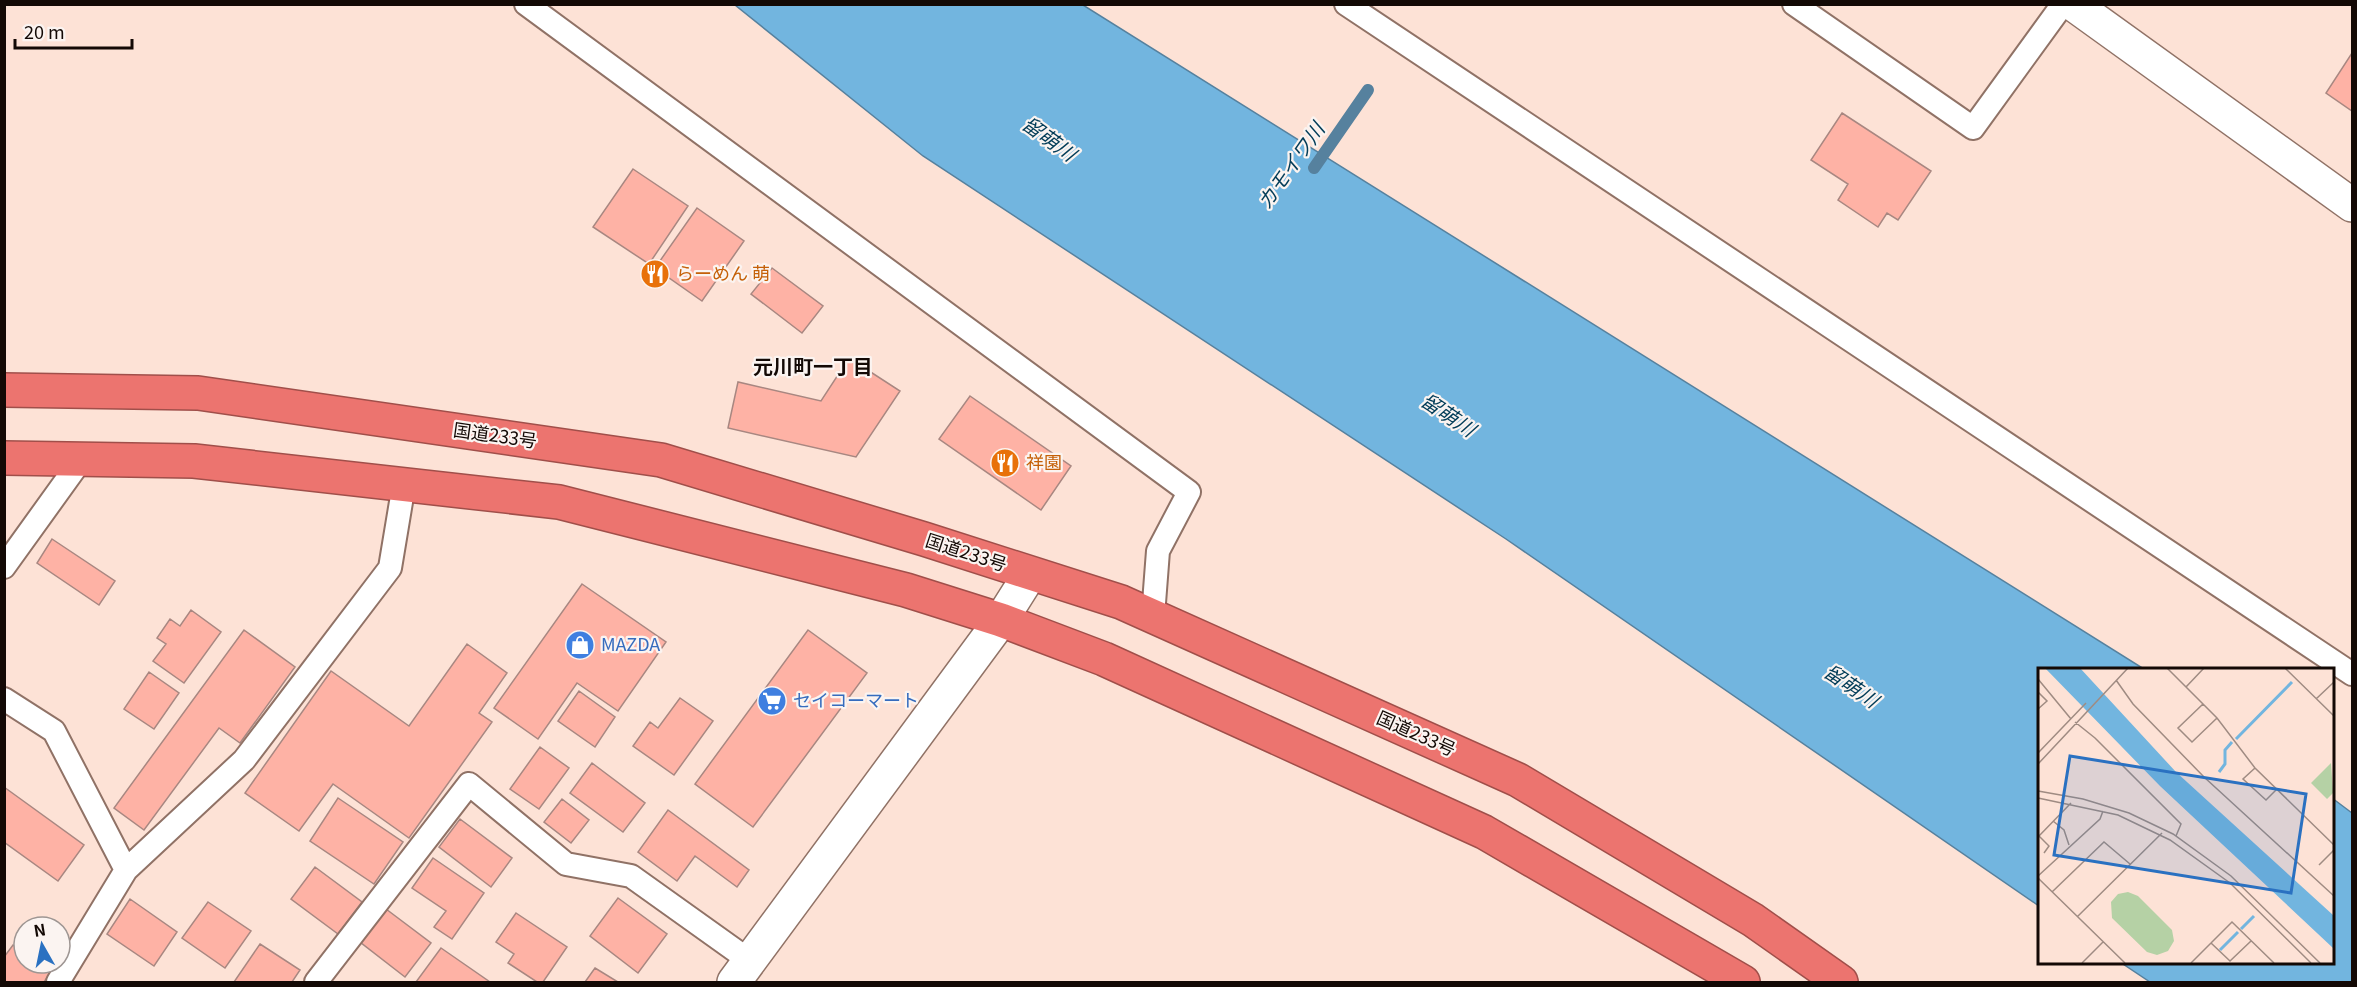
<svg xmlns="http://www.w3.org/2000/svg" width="2357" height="987" font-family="Georgia,'Noto Sans JP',serif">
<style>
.water{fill:#72b5df;stroke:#56819e;stroke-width:1.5}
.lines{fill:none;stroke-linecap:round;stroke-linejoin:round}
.stream{stroke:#56819e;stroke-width:12}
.building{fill:#feb2a5;stroke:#a88781;stroke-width:1.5}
.lane-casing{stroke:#907266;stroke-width:26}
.street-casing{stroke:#907266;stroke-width:36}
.secondary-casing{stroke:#907266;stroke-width:36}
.highway-casing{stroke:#a04f4a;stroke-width:36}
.lane{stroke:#fff;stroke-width:22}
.street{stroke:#fff;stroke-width:33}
.secondary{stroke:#fff;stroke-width:33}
.highway{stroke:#ec746f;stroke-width:33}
.labels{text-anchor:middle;stroke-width:4.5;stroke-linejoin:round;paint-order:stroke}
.food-label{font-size:18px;fill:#c56008;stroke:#fbf4f1;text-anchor:start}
.street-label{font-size:18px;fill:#130905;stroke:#fbf4f1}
.shop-label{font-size:18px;fill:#366cbe;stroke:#fbf4f1;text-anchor:start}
.water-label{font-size:20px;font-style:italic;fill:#023c58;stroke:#fbf4f1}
.neighbourhood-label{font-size:20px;font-weight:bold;fill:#130905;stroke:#fbf4f1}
.inset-river{fill:none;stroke:#72b5df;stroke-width:3}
.inset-road{fill:none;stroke:#9f8b82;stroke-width:1.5}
.view{fill:#2a71c1;fill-opacity:0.15;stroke:#2a71c1;stroke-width:3}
.inset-edge{fill:none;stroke:#130905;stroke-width:3}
</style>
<rect width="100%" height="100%" fill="#fde2d6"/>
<path class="water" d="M735,5H1083L2144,669H2039V906L1506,539L923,156Z
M2332,798L2352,813V982H2150L2120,962H2332Z"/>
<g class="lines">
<path class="stream" d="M1314,168L1368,90"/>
</g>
<path class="building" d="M2352,53V111L2326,93Z
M1842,113L1931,171L1898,220L1887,213L1878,227L1838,200L1848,184L1811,160Z
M633,169L688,206L649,264L593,227Z
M697,208L744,241L702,301L655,268Z
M772,268L823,306L802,333L751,294Z
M849,358L900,391L856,457L728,428L738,382L821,401Z
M970,396L1071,466L1041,510L939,439Z
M52,539L115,581L99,605L37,563Z
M582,584L666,642L618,711L577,683L538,739L494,708Z
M191,610L221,632L184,683L153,661L166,644L157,638L170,619L180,626Z
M244,630L295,667L240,743L219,728L144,830L114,808Z
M808,630L867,673L753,827L695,784Z
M467,644L507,673L479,713L492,722L409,838L333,784L299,831L245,793L331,671L409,726Z
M149,672L179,693L154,729L124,709Z
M579,691L615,717L595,747L558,721Z
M680,698L713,721L674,775L633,746L650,722L658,728Z
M540,747L569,768L539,809L510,789Z
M592,763L645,803L623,832L570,793Z
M4,787L84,845L58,881L4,842Z
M338,798L403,842L374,884L310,841Z
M562,799L589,820L571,843L544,822Z
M668,810L749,870L737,887L695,856L677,881L638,852Z
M460,819L512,858L491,887L439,847Z
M433,858L484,893L452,939L434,927L446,911L412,888Z
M315,867L362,902L338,934L291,899Z
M618,898L667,934L638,973L590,936Z
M130,899L177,932L154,966L107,934Z
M208,902L251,931L225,968L182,938Z
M386,909L431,943L405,977L360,942Z
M516,913L567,947L543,982H537L508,963L514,954L496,942Z
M260,944L300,970L292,982H234Z
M13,945L24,953V963H38L51,972L44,982H4V957Z
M441,948L490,982H416Z
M595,968L618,982H585Z"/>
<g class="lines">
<g class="lane-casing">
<path id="lane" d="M526,4L1189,492L1158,551L1153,616
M1346,4L2352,674
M1794,4L1973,128L2063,4
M4,567L81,460
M4,699L54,731L126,870
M58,982L126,870L244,760L390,568L404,484
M316,982L469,784L566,864L631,876L750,961"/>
</g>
<g class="street-casing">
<path id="street" d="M734,982L1001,620L1030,574"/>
</g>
<g class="secondary-casing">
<path id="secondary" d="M2073,4L2352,205"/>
</g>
<g class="highway-casing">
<path id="highway" d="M4,390L198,393L661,460L924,539L1121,602L1518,780L1753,920L1841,982
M4,458L194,461L559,502L906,590L1001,620L1104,659L1484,832L1743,982"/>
</g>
<use href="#lane" class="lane"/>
<use href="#street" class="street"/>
<use href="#secondary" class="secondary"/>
<use href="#highway" class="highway"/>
</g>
<defs>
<g id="restaurant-disc" transform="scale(1.5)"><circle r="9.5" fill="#e8710a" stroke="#fbf4f1"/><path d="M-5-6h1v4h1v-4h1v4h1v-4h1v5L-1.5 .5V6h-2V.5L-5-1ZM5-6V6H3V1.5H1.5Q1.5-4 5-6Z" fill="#fff"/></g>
<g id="shop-disc" transform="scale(1.5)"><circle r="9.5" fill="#3f7fe0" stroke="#fbf4f1"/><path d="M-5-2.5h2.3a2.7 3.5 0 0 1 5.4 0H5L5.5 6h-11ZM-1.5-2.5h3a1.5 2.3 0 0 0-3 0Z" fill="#fff"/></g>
<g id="supermarket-disc" transform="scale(1.5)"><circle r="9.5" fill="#3f7fe0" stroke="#fbf4f1"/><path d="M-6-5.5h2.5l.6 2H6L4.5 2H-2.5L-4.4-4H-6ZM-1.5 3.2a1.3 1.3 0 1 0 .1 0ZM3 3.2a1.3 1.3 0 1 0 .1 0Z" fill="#fff"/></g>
</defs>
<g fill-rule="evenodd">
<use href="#restaurant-disc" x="655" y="274"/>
<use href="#restaurant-disc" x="1005" y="463"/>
<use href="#shop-disc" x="580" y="645"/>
<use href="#supermarket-disc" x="772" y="701"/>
</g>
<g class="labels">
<g class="food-label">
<text x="676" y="280">らーめん 萌</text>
<text x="1026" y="469">祥園</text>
</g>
<g class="street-label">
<text transform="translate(495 436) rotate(8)" y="6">国道233号</text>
<text transform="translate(966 553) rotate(18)" y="6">国道233号</text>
<text transform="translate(1416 734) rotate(24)" y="6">国道233号</text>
</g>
<g class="shop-label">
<text x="601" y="651">MAZDA</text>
<text x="793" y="707">セイコーマート</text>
</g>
<g class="water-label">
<text transform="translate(1049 139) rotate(36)" y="7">留萌川</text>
<text transform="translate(1291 166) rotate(-55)" y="7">カモイワ川</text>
<text transform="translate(1448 415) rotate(34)" y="7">留萌川</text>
<text transform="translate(1851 686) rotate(34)" y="7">留萌川</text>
</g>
<g class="neighbourhood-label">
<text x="813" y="374">元川町一丁目</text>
</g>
</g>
<g transform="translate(2038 668)">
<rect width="296" height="296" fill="#fde2d6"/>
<path d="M293,95L295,125L289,131L273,115ZM90,224L100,228L134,262L136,273L130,283L119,287L109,284L74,250L73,234L80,226Z" fill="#b5d1a5"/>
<path d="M7,0H42L138,104L295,247V280L122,118Z" fill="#72b5df"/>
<path class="inset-river" d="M198,71L254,14M181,104L187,96V82L194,74M203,261L216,248M182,282L200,264"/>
<path class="inset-road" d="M129,0L179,50L217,100L296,177M247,0L296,48M0,11L33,51M78,12L95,36L166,109L296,228M148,19L166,0M0,24L9,33L0,41M278,31L296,14M165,36L140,60L154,74L179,50M37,54L57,70L143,156L138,168M0,85L48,35M0,96L90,0M217,100L205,111L228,132L239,121M0,123L45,131L91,145L135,166L193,208L282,295M0,130L80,147L132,172L192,215L273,295M15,153L26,162L31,177M1,168L11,178L6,185M0,169L33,135M281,197L296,182M0,208L62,151L65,143M0,210L87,295M14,224L66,174L92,196M39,249L124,165M173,275L194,254L236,295M44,295L65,274M153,295L173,275L192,293L213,273"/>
<path class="view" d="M32,88L268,126L253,225L16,187Z"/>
<rect width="296" height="296" class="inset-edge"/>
</g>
<rect width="2357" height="987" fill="none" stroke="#130905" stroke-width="12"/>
<g transform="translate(42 945) rotate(351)"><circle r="28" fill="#fbf4f1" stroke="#9e9693" stroke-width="1.5"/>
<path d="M0-4.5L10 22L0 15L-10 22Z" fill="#2a71c1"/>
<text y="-9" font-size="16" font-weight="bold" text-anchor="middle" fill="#130905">N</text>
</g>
<path d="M15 39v9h117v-9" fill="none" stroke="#130905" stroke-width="3"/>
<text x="24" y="39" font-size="18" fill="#130905" stroke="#fbf4f1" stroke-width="4.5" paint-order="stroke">20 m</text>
</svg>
